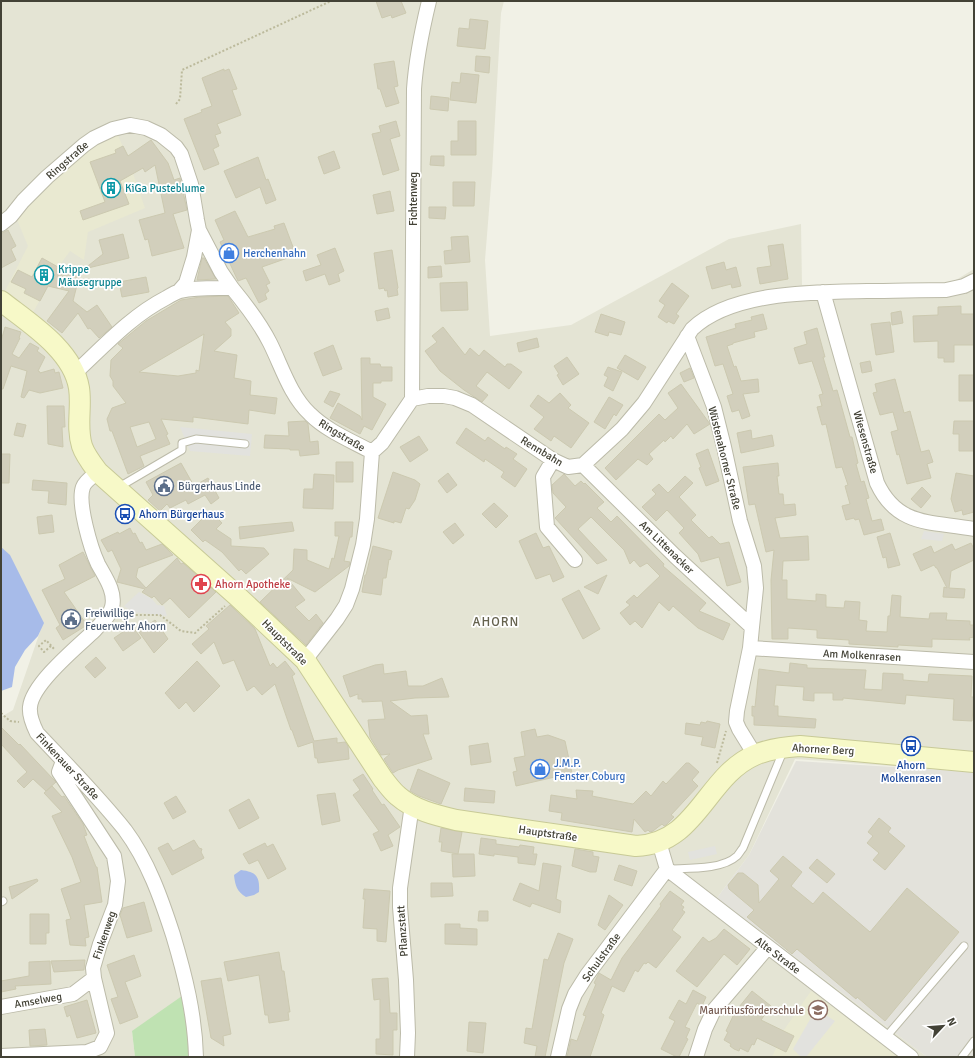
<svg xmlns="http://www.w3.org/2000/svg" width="975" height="1058" font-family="Signika,sans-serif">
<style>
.residential{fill:#e4e4d4}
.industrial{fill:#e3e2db}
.education{fill:#e9e9d1}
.green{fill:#bfe2b2}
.parking{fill:#e2e2de}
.water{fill:#a7bbe9}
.building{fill:#d2cfbc;stroke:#ccc9b0;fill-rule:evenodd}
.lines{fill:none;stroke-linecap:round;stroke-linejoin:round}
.lane-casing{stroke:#bcbba9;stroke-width:9}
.street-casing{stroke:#bcbba9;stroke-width:16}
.secondary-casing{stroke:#c8ca97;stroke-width:22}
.path{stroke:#bcba9c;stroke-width:2;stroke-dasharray:2 2;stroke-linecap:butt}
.lane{stroke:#fff;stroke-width:7}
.street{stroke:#fff;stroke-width:14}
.secondary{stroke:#f7f9c8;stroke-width:20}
.labels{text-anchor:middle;stroke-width:3.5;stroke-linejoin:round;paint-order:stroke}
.street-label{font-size:11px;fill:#434236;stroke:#fff}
.culture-label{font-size:11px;fill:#0d838f;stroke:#fff;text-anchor:start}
.shop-label{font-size:11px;fill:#366cbe;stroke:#fff;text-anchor:start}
.service-label{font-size:11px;fill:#4e5e75;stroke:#fff;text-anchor:start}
.transit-label{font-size:11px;fill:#164399;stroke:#fff;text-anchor:start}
.health-label{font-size:11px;fill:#be3a42;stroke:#fff;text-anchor:start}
.education-label{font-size:11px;fill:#785e54;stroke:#fff;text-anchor:end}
.quarter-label{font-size:13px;letter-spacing:1px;fill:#65624e;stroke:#fff}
</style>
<rect width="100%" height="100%" fill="#f1f1e6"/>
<path class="residential" d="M1,1H504L501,13L492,173L485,260L490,336L571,325L729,239L801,224L802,285L951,283L974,269V772L795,759L749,855L717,898L927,1057H199L132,1031L135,1057H1V717L13,710L43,623L1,554Z"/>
<path class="industrial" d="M796,761L974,772V1057H927L717,898L749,855Z"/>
<path class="education" d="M117,133L127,156L145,208L88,232L84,260L70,251L59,266L31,316L4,293L28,246L18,222L16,219L66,167L100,140Z
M811,991L900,1057H772L784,1030Z"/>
<path class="green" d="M182,996L189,1021L191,1057H135L132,1031Z"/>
<path class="parking" d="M180,427L252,434L250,456L190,451Z
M924,531L944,534L942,541L921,539Z
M139,592L152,599L157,605L164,606L167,616L132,612L124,606Z
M715,846L717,854L690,860L688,852Z
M816,1009L835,1021L806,1057H801L793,1049Z"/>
<path class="water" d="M1,547L10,555L44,623L38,636L25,650L15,667L12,687L1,691Z
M241,870C256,872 260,876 259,892L254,895L246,897C237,892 235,885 234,875Z"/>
<path class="building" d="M376,1H401L406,13L392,18L391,15L382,18Z
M470,19L488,21L485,49L457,46L459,28L469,29Z
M476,56L490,57L489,73L475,71Z
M394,61L398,86L394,87L399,103L386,107L380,89H378L374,64Z
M224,69V71L229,69L237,89L232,90L241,115L217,124L221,133L215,135L219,146L213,149L219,164L204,170L184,119L202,112L201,110L212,106L202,78Z
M461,73L479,75L476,103L450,100L452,82L460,83Z
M431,96L449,98L448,111L430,109Z
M396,121L400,136L390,139L399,170L383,175L372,134L381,132L379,126Z
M458,121H476V155H451V141H458Z
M151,140L168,163L174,180L180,178L187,210L173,214L184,248L152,256L148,239L145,240L139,220L165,213L155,165L145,172L143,168L120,181L129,204L83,220L80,211L105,202L90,162L116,153L115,150L123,146L128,156Z
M334,151L340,168L324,174L318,157Z
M431,156H444V166L430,165Z
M258,157L266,180L268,179L276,200L266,204L260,187L236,198L224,171Z
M453,182H475L474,206H453Z
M390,191L394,211L377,214L373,195Z
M429,207H446L445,219L429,218Z
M235,211L248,237L275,229L274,226L284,223L296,255L262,267L270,283L266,285L269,291L265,294L267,299L259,303L246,278L238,281L220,242L224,240L215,220Z
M8,230L16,246L11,249L16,260L1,268V232L2,233Z
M123,234L129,258L84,269L103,254L99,240Z
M468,236L470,262L445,264L444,251L452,250L451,237Z
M783,244L788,279L760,284L757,268L771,266L768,246Z
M335,248L344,271L338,274L340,281L329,285L325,274L306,281L303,271L321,265L317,255Z
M392,250L398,288L397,289L398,295L388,297L387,290L385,291L384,288L379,289L374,253Z
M42,258L58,267L56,271L79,277L73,301L87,312L97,305L112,327L99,338L90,328L88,329L78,313L62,333L47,321L69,291L48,286L40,301L24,293L26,289L11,282L18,270L32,277Z
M202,258H204L216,279L197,280Z
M724,262L726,270L736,267L741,286L732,288L731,284L712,289L706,267Z
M441,266L442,277L428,278V267Z
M146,277L149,292L122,297L119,282Z
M467,282L468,310L441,311L440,283Z
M672,283L689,296L676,314L679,316L674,324L668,321L667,323L658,317L665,305L659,301Z
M228,296L239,313L225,322L231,329V336L214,351L237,355L234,378L251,381L250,395L277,398L275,414L249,410L248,424L193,417V422L161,419L168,434L166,435L170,444L140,456L144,466L128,474L112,431H110L107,419L112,408L126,403L113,386V381L110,376L111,360L123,348L118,344L146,321L181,300L200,297ZM204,334L199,371L196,370V373L178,376L139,372ZM149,422L156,439L137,447L130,427Z
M961,306V314H974V345H954V362H944V358H938V341L914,342L913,316L938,315V307Z
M388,308L390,318L377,321L375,311Z
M901,311L903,323L892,325L891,313Z
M601,314L625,322L621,335L609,332L608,336L595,332Z
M763,314L767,329L754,332L755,337L733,343V344L727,346L734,367L736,366L741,381L758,379L759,392L743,394L750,416L742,419L739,410L732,412L727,396L733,394L723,364L715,366L706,337L736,328L735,324L752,320L751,317Z
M890,322L894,352L876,355L871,324Z
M5,327L21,332L19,338H20L12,354L19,358L30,343L39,348L37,351L45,357L38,371L40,372V373L54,369L55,373L59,372L63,388L40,393L29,390L24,398L21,397L27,371L11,366L3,389H1V341Z
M443,327L465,355L470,348L479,356L484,350L505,367L507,364H511L522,372L509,389L487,372L476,386L488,395L482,402L464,390L440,371L425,351L437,342L432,336Z
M817,328L825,357H823L833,391L837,390L850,437H852L858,463L856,464L861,482L864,481L869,498L866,499L872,521L881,519L884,530L864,535L859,519L855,520L854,518L846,520L842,506L850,504L845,486L848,485L842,467L836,468L826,424L822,425L817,407L822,406L819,395L823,394L812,361L799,364L794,348L807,344L804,332Z
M537,338L539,347L519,352L517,343Z
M333,345L342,369L323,376L314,353Z
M625,355L646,367L638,380L617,368Z
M567,357L579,374L563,385L557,375L559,374L554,366Z
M361,358H370V364H380L381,367H392V381H381V383H373V397L386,404L372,430L364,426L360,434L330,418L338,403L360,416L362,420Z
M870,361L872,371L862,373L860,363Z
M608,367L622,372L613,391L604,386L608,377L604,375Z
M690,368L694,378L684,382L680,373Z
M959,375H974V401H959Z
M895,379L904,413L910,411L921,452L929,450L933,462L927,464L931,478L907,484L899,454L897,455L891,432L898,430L893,412L880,415L873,393L877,392L875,384Z
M681,384L710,424L694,434L687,424L673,439L671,436L665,442L664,440L649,454L653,459L647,465L638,459L616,480L605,468L659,414L665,420L678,408L668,393Z
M330,391L340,394L333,407L324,402Z
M560,393L571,405L568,408L589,423L571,448L554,436L551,441L534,429L544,417L530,406L538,395L549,403Z
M609,397L623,405L616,416L614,414L605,429L594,422Z
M47,406H64L65,427H62L63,447L48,444Z
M305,421L308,424L310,442L318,441L319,454L300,456L299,450H290V449L264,448L265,435L289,436L288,422Z
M954,421H974V451H959V434H953Z
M17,423L26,425L23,437L14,435Z
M466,428L485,441L488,437L505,449L506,447L517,454L513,459L527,469L515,487L501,477L504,472L485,459L484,462L456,443Z
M751,430L752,439L772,435L774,446L741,453L737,433Z
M419,436L428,450L410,462L400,447Z
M708,449L719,481L706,486L699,468L701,467L696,454Z
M1,454H10L9,483H1Z
M336,462H353V482H336Z
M181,463L194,486L208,478L219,498L211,504L205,495L188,504L186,500L170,508L167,504L160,511L148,500L153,495L146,482Z
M778,463L779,476H777L779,494H783L784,505L795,504L796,515L775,518L780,538L808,536L809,560L783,561L782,580H787V599L816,601V594L826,595V607L844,608L845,601L860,602L859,620L867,621L866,631L887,632L888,616H890L892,595L901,596L900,617L929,619L930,613H947L946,620L970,621V625H973L974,626V637L969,638L970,640L932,639V647L898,645V647L849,644V640L817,638V630L788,628V639H772L771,580L774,550L766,552L755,504L749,505L743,467Z
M393,472L415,480L420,484L415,500L409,509L406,508L401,523L394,521V523L378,518Z
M448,473L457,485L447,493L438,481Z
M956,473L974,476V512L963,515L962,510L955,512L951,499Z
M314,474L334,475L333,509L303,508L304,489H313Z
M564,474L575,486L581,481L584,484L585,483L604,502L597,508L611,522L617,516L664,564L663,566L706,603L699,611L730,624L723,640L698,628L673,606L669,611L659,602L642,628L635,621L630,625L620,613L630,605L626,602L634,595L637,598L660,576L647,563L640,567L634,560L630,564L624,550L591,517L578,529L607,560L597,564L555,518L566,507L553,493L552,485Z
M685,476L693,483L679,497L696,515L691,520L709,538L712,536L720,544L729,542L741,582L727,586L719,557L701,562L698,554L679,533L684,528L667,510L656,521L642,507L656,494L652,490L659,484L668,493Z
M33,480L67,483L66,505L48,503L49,491L32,490Z
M922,487L931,496L921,508L911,499Z
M494,503L508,516L496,528L482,514Z
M210,511L222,523L216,529L231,539V546L264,548L269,554L246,574L241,569L239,571L222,552L205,540L203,542L191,530Z
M52,515L54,532L39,534L37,517Z
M292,522L294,531L240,539L239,527Z
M335,522H353L352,537H350L344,561L350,562L349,566L315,592L287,578L305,600L295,607L309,621L316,614L323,623L306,645L260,602L293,570L294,549L307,550V560L329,569L332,558L334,559L339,536H335Z
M455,523L464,535L453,544L443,532Z
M130,528L133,534L135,533L140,543L142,542L146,550L162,544L173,555L138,568L136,577L146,588L177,558L181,564L183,563L216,592L189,618L170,598L162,605L154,596L152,598L142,592L145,589L117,582L121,569L112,550L108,552L101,540L118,532L119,534Z
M536,533L543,548L549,546L564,577L553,582L550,574L536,579L519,541Z
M890,533L900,565L888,568L886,557L883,558L877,537Z
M971,543L974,549V560L951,571L949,588L965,589L964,598L943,597L944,587L947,588L937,568H936L934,565L921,571L913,554L931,546L934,553L952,544L955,550Z
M373,546L392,551L390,560L389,559L386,578H383L381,595L362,592L365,575H366Z
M83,552L95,576L64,592L87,625L63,640L56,628L60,625L42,590L65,579L59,565Z
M607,575L598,594L584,587Z
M579,590L600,629L583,639L562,599Z
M230,605L255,629L270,666L273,663L277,668L285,661L295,674L292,676L314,741L337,738V743L345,742L348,746L349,759L318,763L317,758H315L313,742L298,747L292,730H291L275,684L262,695L254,686L247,691L234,660L223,664L214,642L201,654L192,644L209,629L206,626Z
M155,620L168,639L154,653L139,632Z
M132,626L141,638L123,651L114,638Z
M96,657L106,668L95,678L85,667Z
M197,661L220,686L194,712L186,702L179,709L165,693Z
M790,663L807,665V668L866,670L864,689L882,690L883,673L903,674V680L928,682L929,674L972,676L971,697H974L972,721L953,720L954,699L906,695L905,704L843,698V700H833V693H814V701L803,700L804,687L776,685L774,706H778V716L816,719L815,728L754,725V716H752V706L755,707L759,669L789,673Z
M383,664L384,674L406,671L408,686H423L442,678L449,697L415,698L390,701L411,716L427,715L429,734H423L432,759L398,770L393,773L384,759L390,754L381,755L370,737L368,720L385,719L382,701L362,702V699H358V694L350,697L343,676L375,665Z
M707,721L720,724L715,748L701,745L703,737L685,734L686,723L700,725L701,722L706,723Z
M1,727L19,745L20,744L54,780L56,782L46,791L33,779L24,788L17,781L27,772L1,744Z
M535,729L537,737L548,735L565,741L572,773L516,786L513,772L517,771L514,758L525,756L521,732Z
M488,743L491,762L471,765L469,746Z
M686,763H689L699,772L692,780L698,786L671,815L674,817L666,825L664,826L662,824L653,831L650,832L648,830L645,832L634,819L632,832L561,820L562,813L549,811L551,795L577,799L576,790L593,791L592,796L633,804L646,791L651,796L663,781L666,784Z
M418,769L450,783L441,804L419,796L410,791Z
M363,774L373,789L372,790L382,805L384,804L400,827L388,835L393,846L381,851L373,834L379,831L353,795L360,790L353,780Z
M52,786L62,797L64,796L83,824L87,835L84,836L96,867H97L102,902L84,905L89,937L85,938L86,946L70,945L66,920L71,919L61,889L81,882L72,857L52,816L62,812L44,793Z
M465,788L495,791L494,803L464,801Z
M335,793L340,821L322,825L317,795Z
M176,796L186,812L173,819L164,803Z
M249,799L259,818L239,829L229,810Z
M879,818L891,828L888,832L905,846L885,870L873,860L879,853L867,843L873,836L868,832Z
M441,828L462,832L458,854L441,851L442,842H439Z
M481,838L496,840V844L519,847L520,845L534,847L533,854H537L535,865L518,863V857L494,854V856L479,854Z
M194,840L199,848L202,849L201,852L204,858L172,875L158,848L168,843L173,851Z
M265,843L267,847L273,844L286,869L268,879L258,860L249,864L243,854Z
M575,849L593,852V856L599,857L596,872H590L572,866Z
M452,854H474L475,876L453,877Z
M783,856L802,872L791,886L813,904L823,892L870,932L907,888L959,932L885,1021L857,997L856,999L797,949L792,954L747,917L754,910L729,889L728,885L738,873H743L758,885L759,903L779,879L770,871Z
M817,859L835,874L827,883L809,868Z
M543,863L561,866L556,899L561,901L560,913L532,903L530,907L513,900L520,883L539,891Z
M619,865L637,871L632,886L614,880Z
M37,879L38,881L12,899L9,887Z
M431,883H452L453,896L431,897Z
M364,889L390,891L386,942L377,941V929L363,928L365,899H363Z
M670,891L684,901L681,905L684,907L682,910L685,912L672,930L681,937L656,968L648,962L646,964L644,963L638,972L635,970L624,992L612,986L601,1013L604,1015L590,1057H567L571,1039L577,1041L586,1016L583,1015L596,984L594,983L599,973L611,980L622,958L661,906L660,904Z
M609,895L623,905L605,930L598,925Z
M144,902L152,931L127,938L120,915L123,908Z
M479,911H488V921H478Z
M30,914H49V933H46V944H30Z
M445,924H460V928L477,929V945L445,944Z
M724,929L750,949L737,965L724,954L697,987L676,971L703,937L709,942L716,938Z
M558,933L573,939L564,963L545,1057H535L537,1046L524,1043L526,1028L532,1029L544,959L548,960Z
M279,952L282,971H284L290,1012H288L289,1020L269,1023L268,1015H265L259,975L228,981L224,962Z
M134,955L141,976L125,982L138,1017L120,1024L111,999L118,997L107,965Z
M85,960L84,970L54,972L51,961Z
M50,961L51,984L15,986L16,989L1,992V981L29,976V962Z
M221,978L231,1034L223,1036L224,1046L211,1038L201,981Z
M388,978L390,1013H397V1030H393V1055L376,1054V1039H380V999L374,1000L372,979Z
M693,990L706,997L702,1006L697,1003L685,1027L690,1029L686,1038L688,1039L679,1057H677L661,1049L675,1021L669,1018L679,1000L686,1004Z
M752,991L771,1006L761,1020L794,1036L786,1052L757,1038L754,1045L752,1044L748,1052L740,1048L739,1051L734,1049L730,1046L731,1044L724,1040L728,1032L726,1031L735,1012Z
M87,1000L96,1033L77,1038L70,1015L67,1017L64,1007Z
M469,1022L486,1023L483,1053L467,1051Z
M45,1029L47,1045L30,1046L29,1030Z"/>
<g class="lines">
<g class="lane-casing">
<path id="lane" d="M119,487L182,450V443L196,439L245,444
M669,869C688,868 722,870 737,856C739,854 741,850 743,848L784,749
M1,902L3,901
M886,1037L964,946
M962,1057L974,1041"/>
</g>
<g class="street-casing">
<path id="street" d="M1,224L11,216L23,201L47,177L84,145L94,138L113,129L130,125L146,128L161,135L176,147L181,154L191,184L197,220L199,230L221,272L232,288
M179,291L186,283L194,257L199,230
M823,292L877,483C898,528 933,521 974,529
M687,336L714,407L724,447L740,521L754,566L756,588L752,627L750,648L737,711L736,722L739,729L755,755
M75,373C103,347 131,316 166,298C171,295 176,292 180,291C197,287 215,288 232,288C246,305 260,323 270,343C282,367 290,395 310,414C327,431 352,441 372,452L367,519L363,545L352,589L346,605L337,619L305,660
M412,399L414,89C416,59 422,30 429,1
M372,452L382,443L412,399L428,396H444L455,398L472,405L553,460L568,467L583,465L622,429L644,403L692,329C732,291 815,292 867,291C893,291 920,290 946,290L964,286L974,281
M553,460L543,477L547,527L575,560
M583,465L675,556L752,627
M98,472C93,476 85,481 83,487C77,503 91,549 98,564C105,577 116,592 112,607C110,616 100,624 94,631C77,647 32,684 30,707C29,716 33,725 37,733C67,765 98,796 125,830C148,861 161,898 173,935C185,975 195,1015 196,1057
M750,648L974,662
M659,842L667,869L911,1057
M1,1007L73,994L94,978
M1,1056L87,1052L100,1047L107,1033L94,978L93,968L100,944L115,905L118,881L114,856L59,772L63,761
M407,1057L408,1033L406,980L400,907V888L412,805
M558,1057L569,1009L575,994L587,975L667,869
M696,1057L705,1029L714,1010L768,947"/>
</g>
<g class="secondary-casing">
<path id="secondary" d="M1,301C29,323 73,350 79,388C82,407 76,427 82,446C85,455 92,464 98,472L236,595L305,660L383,779C388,785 392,791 398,796C414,810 435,815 456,820L636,846C697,844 706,776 755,755C769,749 785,747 800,746L974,762"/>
</g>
<path class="path" d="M176,104L180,99L182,70L331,1
M124,613L134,615H160L181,631L195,633L225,606
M51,646L44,652L39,646L46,640L55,650
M1,713L10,721L19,722
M717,763L726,731"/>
<use href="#lane" class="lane"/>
<use href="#street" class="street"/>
<use href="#secondary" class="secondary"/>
</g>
<defs>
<g id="building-ring" transform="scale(1)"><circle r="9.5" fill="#fff" stroke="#0f9aa8" stroke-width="1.5"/><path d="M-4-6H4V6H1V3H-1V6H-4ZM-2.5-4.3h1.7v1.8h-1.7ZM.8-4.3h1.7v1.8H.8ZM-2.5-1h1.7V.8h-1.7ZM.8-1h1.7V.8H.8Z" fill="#0f9aa8"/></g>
<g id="shop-ring" transform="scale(1)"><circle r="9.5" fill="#fff" stroke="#3f7fe0" stroke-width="1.5"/><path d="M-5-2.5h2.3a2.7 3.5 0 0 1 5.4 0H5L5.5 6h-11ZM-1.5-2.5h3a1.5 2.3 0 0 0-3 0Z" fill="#3f7fe0"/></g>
<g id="civic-ring" transform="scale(1)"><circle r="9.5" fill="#fff" stroke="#5c6f8a" stroke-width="1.5"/><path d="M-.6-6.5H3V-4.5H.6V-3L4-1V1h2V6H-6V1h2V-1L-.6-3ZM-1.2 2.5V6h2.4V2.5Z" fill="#5c6f8a"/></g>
<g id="bus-ring" transform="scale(1)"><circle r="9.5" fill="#fff" stroke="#1a4fb4" stroke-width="1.5"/><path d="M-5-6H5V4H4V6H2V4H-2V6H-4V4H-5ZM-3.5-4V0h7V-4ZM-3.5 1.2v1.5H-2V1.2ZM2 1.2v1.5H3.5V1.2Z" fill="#1a4fb4"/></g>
<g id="pharmacy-ring" transform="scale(1)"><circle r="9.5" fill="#fff" stroke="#e0444e" stroke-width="1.5"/><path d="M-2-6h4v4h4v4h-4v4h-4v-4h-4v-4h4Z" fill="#e0444e"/></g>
<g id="school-ring" transform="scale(1)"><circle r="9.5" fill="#fff" stroke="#8d6e63" stroke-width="1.5"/><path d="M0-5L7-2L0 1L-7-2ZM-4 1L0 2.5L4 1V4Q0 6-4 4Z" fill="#8d6e63"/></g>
</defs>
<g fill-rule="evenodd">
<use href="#building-ring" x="111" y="188"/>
<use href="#shop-ring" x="229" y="253"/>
<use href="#building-ring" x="44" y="275"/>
<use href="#civic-ring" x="164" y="486"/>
<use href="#bus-ring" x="125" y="514"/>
<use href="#pharmacy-ring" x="201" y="584"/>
<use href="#civic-ring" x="71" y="619"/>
<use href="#bus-ring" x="911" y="746"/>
<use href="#shop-ring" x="540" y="769"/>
<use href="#school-ring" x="818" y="1010"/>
</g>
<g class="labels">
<g class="street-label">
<text transform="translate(67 160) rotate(-41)" y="4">Ringstraße</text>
<text transform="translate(413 199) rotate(-90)" y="4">Fichtenweg</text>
<text transform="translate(342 435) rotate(31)" y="4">Ringstraße</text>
<text transform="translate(866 442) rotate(74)" y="4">Wiesenstraße</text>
<text transform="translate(542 451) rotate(31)" y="4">Rennbahn</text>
<text transform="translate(725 458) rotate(76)" y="4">Wüstenahorner Straße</text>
<text transform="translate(667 547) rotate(44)" y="4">Am Littenacker</text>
<text transform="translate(285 642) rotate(45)" y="4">Hauptstraße</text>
<text transform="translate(862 655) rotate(3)" y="4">Am Molkenrasen</text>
<text transform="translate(823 749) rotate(3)" y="4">Ahorner Berg</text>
<text transform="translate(68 766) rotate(47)" y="4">Finkenauer Straße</text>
<text transform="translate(548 833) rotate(8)" y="4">Hauptstraße</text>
<text transform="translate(402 931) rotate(-94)" y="4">Pflanzstatt</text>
<text transform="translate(104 935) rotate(-71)" y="4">Finkenweg</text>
<text transform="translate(778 955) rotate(37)" y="4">Alte Straße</text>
<text transform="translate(601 957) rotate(-54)" y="4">Schulstraße</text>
<text transform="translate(38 1000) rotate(-10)" y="4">Amselweg</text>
</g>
<g class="culture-label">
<text x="125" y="192">KiGa Pusteblume</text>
<text x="58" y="273">Krippe<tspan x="58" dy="13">Mäusegruppe</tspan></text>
</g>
<g class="shop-label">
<text x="243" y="257">Herchenhahn</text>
<text x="554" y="767">J.M.P.<tspan x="554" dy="13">Fenster Coburg</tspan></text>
</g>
<g class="service-label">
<text x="178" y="490">Bürgerhaus Linde</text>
<text x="85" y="617">Freiwillige<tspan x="85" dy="13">Feuerwehr Ahorn</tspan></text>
</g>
<g class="transit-label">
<text x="139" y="518">Ahorn Bürgerhaus</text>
<text x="911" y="769" text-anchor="middle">Ahorn<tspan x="911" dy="13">Molkenrasen</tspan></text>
</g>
<g class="health-label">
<text x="215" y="588">Ahorn Apotheke</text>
</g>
<g class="education-label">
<text x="804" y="1014">Mauritiusförderschule</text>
</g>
<g class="quarter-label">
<text x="496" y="626">AHORN</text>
</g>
</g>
<rect width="975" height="1058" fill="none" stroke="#434236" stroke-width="4"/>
<g transform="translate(943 1026) rotate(64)" stroke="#ffffff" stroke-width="3" paint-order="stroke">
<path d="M0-3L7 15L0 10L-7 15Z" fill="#434236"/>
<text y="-6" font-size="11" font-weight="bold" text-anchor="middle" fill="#434236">N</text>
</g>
</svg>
